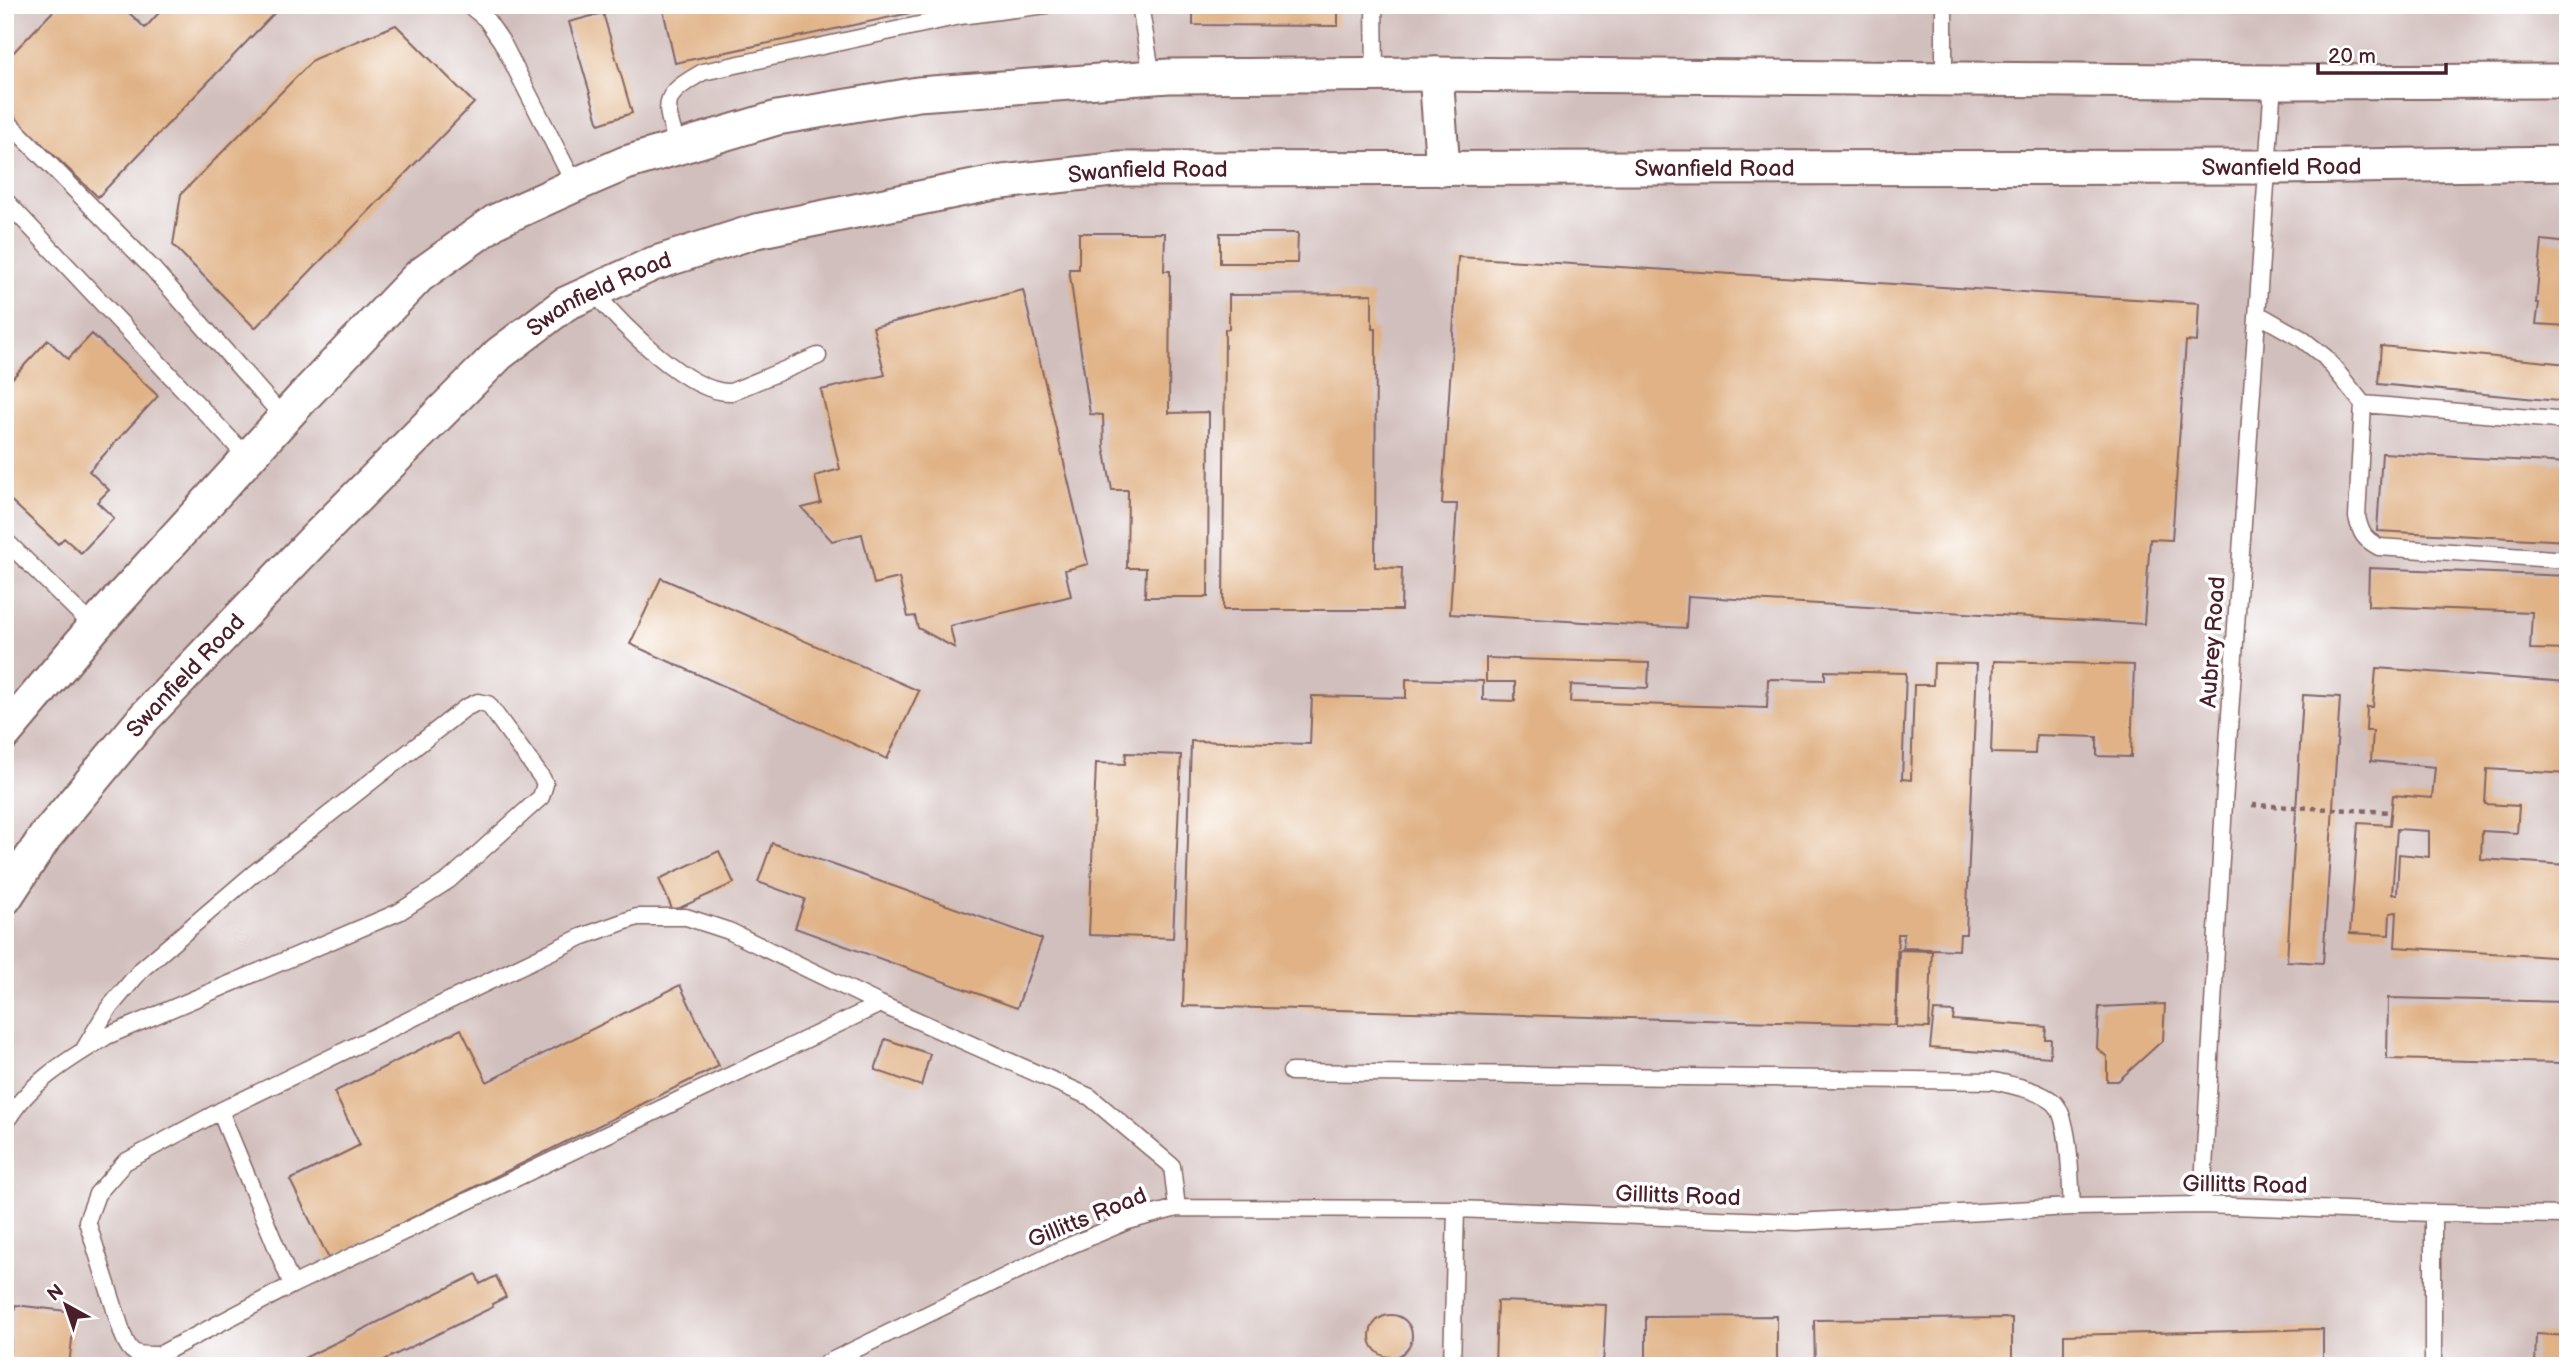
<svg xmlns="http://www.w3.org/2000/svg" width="2573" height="1371" font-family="'Balsamiq Sans',sans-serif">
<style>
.industrial{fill:#d1bfbd}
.building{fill:#e0b286;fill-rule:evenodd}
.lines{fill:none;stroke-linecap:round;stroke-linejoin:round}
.service-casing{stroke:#846564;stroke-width:19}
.minor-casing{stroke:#846564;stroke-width:37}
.path{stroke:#846564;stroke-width:4.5;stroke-dasharray:5 5;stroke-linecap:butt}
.service{stroke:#fff;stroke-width:16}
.minor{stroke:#fff;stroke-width:33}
.labels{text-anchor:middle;stroke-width:7;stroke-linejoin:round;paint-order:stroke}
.street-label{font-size:23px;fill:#4a1f2b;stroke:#fff}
</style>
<rect width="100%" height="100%" fill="#fff"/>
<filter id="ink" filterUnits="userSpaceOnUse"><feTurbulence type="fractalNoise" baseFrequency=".0143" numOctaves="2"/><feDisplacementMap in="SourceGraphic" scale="14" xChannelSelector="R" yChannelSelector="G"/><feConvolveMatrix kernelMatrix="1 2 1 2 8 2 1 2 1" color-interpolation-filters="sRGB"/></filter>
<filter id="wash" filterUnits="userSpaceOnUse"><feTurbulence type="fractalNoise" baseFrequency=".00686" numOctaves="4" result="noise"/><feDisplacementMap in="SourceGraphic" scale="28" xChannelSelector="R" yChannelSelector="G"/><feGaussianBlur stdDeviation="1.57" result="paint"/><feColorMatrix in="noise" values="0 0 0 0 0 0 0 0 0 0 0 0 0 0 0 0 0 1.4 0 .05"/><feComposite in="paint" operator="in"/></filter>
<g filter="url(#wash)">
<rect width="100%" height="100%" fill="#efe7cd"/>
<path class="industrial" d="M5,5H2568V1366H5Z"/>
<g id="blocks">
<path class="building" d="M59,5H121L145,28L166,5H282L98,197L5,109V61Z
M662,5H943V6L675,63Z
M1193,5H1338V26L1193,25Z
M603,13L632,113L599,124L569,22Z
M396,25L474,103L255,328L173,245L181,194L314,59Z
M1079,233H1165L1164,271H1170L1169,413L1209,412L1208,597H1145L1146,568H1127L1128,490H1112L1104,447L1103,415L1090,414L1069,269H1079Z
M1220,233H1298L1297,263H1220Z
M2542,240L2568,243V326L2536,324L2539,303H2536Z
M1458,257L2199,303L2197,342L2186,341L2172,540L2150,539L2144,624L1688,596L1686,628L1450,614L1457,504H1442Z
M1023,290L1088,564L1065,570L1071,596L950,626L955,648L918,628L915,616L908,617L899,578L874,584L862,534L832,541L802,508L821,503L815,476L840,469L821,390L885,375L873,327Z
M1372,294V329H1376L1375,567L1402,568L1401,610H1223L1225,329H1229V295Z
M92,334L158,396L89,471L109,490L97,502L114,518L81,553L64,538L58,544L5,495V386L48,340L68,359Z
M2381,346L2568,364V402L2378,384Z
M2382,453L2568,463V541L2377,531Z
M2369,568L2568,576V650L2530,649L2532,612L2368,606Z
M661,578L919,691L887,759L630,644Z
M1486,658L1649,663L1648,688L1571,685L1570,702L1767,708L1768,679L1825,680V671L1906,673L1902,779L1911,780L1914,685H1933L1934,663L1977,664L1966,934H1960L1959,950L1903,948L1904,934H1898L1895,1025L1183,1006L1191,741L1310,744L1312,696L1406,698V679L1483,681V700L1515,701V682H1486Z
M1994,661L2134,665L2131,757L2097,756V737L2036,735L2035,754L1991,753Z
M2376,668L2568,682V774L2487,769L2485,804L2519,806L2517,833L2482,831L2481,859L2568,865V958L2395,947L2397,912L2390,913L2389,935L2350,933L2358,823L2390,825L2393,795L2432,798L2435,767L2371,761L2373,731H2366L2367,707H2373ZM2397,829L2429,831V857L2399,854L2397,894H2392Z
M2303,695L2340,697L2323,963L2287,961Z
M1126,753L1181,755L1173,938L1089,935L1096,763L1125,764Z
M772,843L1042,939L1017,1008L795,928L805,899L758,882Z
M719,851L734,883L673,911L659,879Z
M1899,950L1932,951L1929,1028L1896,1027Z
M680,985L719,1066L329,1259L290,1180L360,1145L334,1092L461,1029L487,1082Z
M2388,998L2567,1002L2568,1057H2563L2562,1063L2387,1059Z
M2165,1004L2163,1040L2118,1081H2107V1057L2097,1048L2099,1007Z
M1934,1011L1954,1012L1953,1020L2046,1027L2045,1039H2051L2050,1057L1930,1048Z
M885,1039L930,1054L921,1086L875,1070Z
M476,1274L480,1284L496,1276L506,1297L492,1304L493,1307L372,1366H288Z
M1497,1301L1606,1305L1603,1366H1495Z
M15,1305L75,1312L69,1366H8Z
M1370 1336a21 21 0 1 1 42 0a21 21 0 1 1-42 0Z
M1777,1316V1366H1646V1317Z
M2012,1318V1366H1815L1814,1320Z
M2323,1329V1366H2064V1335Z
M2536,1334L2568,1336V1366H2535Z"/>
</g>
</g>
<g filter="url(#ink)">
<use href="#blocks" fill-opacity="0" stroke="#846564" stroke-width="2"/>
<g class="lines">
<g class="service-casing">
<path id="service" d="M469,5L486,19L502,42L575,185
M1140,5L1152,77
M1374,5L1375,74
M5,7L7,5
M1944,79V5
M5,119L153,269L284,418
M678,148C665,103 658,97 703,72L960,16L1046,5
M5,200L248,458
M593,291C620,323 688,394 731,392L818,356
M2258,314L2302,339L2325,357L2363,404L2357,517C2361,534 2364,539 2379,547L2568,560
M2363,404L2568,421
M5,540L94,627
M1291,1072L1994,1081C2014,1086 2035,1089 2052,1101C2071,1113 2070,1184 2072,1207
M220,1111L125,1162L97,1194L87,1221L123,1335C131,1357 138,1355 159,1355L292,1285L880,1004
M5,1124C27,1084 69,1059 107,1036L399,912L449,880L541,797L545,784L542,778L488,704L478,702L465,708L253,874L142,969L108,1009L83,1051
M2202,1205L2224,803L2273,82
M292,1285L220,1111L581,937L637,917H686L729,931L880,1004L1090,1097L1172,1166L1177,1208
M821,1366L1062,1249L1128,1221L1177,1208L1456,1209L1796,1222L2072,1207L2202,1205L2433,1213L2568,1215
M1452,1366L1456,1209
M2433,1366V1213"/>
</g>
<g class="minor-casing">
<g id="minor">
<path d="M1436,74L1443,169"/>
<path d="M5,733L94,627L306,394L419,276L496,221L575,185L626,163L777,118L918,94L1169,76L1436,74L2273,82L2568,81"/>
<path id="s1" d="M5,898L45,837L144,718L312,542L499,354L565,304L653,264L756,231L994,183L1121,169L2269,167L2568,163"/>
</g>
</g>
<path class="path" d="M2252,805L2391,812"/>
<use href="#service" class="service"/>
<use href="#minor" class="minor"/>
</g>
</g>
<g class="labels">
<g class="street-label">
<text dy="8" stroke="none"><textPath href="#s1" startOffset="2555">Swanfield Road</textPath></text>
<text dy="8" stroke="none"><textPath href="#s1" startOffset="1988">Swanfield Road</textPath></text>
<text dy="8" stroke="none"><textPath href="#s1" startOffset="1421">Swanfield Road</textPath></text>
<text dy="8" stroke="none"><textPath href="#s1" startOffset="854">Swanfield Road</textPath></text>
<text transform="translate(2212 642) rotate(-86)" y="8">Aubrey Road</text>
<text dy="8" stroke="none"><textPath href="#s1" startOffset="287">Swanfield Road</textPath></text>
<text transform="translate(2245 1184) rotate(1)" y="8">Gillitts Road</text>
<text transform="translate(1678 1195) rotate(2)" y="8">Gillitts Road</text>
<text transform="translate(1087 1217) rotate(-22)" y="8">Gillitts Road</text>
</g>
</g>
<rect width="2573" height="1371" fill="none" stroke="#fff" stroke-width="28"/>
<g transform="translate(66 1305) rotate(320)" stroke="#ffffff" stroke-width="5" paint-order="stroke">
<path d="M0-5L12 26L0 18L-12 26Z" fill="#4a1f2b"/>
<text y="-10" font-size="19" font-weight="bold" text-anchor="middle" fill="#4a1f2b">N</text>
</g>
<path d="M2318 63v10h128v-10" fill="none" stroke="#4a1f2b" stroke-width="3.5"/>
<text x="2328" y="63" font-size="21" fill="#4a1f2b" stroke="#ffffff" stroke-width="5" paint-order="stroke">20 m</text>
</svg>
